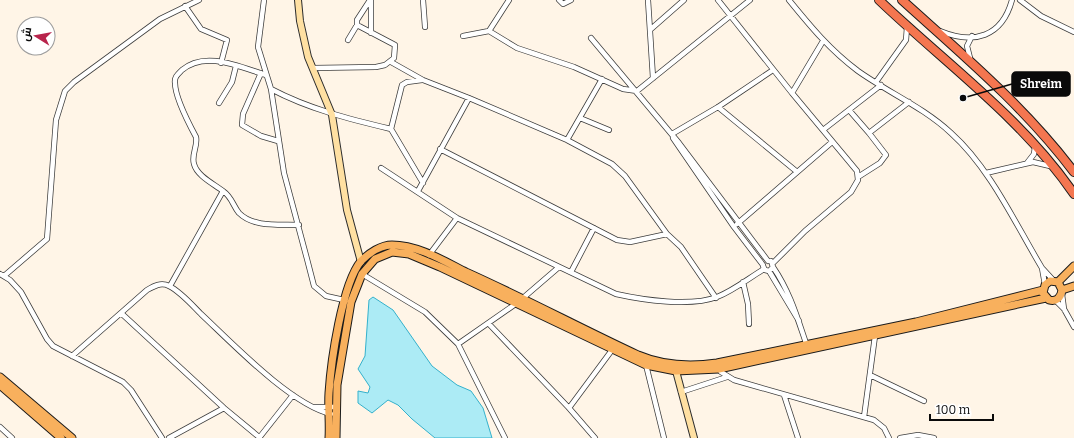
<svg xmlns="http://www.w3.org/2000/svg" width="1074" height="438" font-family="Bitter,Cairo,serif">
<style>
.water{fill:#acebf5;stroke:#34b1cc}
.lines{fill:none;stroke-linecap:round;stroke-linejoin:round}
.street-casing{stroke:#3d3d3d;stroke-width:6}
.secondary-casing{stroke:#2c2c2c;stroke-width:8}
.primary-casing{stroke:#1b1b1b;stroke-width:9}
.highway-casing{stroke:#1b1b1b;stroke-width:10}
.street{stroke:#fff;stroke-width:4.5}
.secondary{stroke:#ffe0a2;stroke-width:6}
.primary{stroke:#f8b05d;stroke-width:7}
.highway{stroke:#f47650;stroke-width:8}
.leader{fill:none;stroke:#0a0a0a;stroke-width:1.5}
.callout-dot{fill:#0a0a0a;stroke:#fff;stroke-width:1.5}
.callout{fill:#0a0a0a;stroke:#0a0a0a;stroke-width:1.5}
.callout-label{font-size:12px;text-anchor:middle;font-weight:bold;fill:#fff}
</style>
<rect width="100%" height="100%" fill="#fff5e7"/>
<path class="water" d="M373,297L393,310L432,366L457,385L471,391L483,408L492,438H435L412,419L398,405L388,400L372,413L358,403V391L368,393L370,387L358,369L365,356L369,300Z"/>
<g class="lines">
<g class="street-casing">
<path id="street" d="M264,0L258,47L271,89L284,173L307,259L314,286L326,296L344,300
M423,0L425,27
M559,0L563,4L571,0
M648,0L653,78
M718,0L792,93L857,171L858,180L851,192L805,231L773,263
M789,0C811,27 830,50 858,71C889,93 923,107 951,133C990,168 1015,223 1042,268L1045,285
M1020,0L1041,16L1074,32
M185,6L201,29L227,40L221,63
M357,25V20L370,0
M651,29L684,0
M489,31L509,0
M940,31C974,45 1002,37 1012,0
M371,33V0
M463,36L489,31L517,48L574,67L623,89L637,91L750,0
M591,38L679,143L768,261
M970,58L967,46L972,36
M391,62L423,80L469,98L567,140L612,164L625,176L667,234
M313,68L376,67L385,65L394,58L395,45L357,25L348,40
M261,73L243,114L242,125L261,136L278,141
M266,75C240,67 205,50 182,70C178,74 174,77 175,83C175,96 189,124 196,137C198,146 191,155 194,164C197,176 214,184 223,191C232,197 233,206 239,213C254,228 280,224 299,225
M876,82L906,40L907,27
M271,89C309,109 349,119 391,129L402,85L407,82L422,80
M792,93L823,41
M219,103L232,82L236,66
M718,107L796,171
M849,110L869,133L909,102
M580,118L609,130
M391,129L423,183
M823,130L881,85
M672,134L718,107L773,70
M673,138L734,227L763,265
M567,140L602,79
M440,149L617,240L630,242L667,234L681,247L716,298
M1027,163L1034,154L1035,146
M381,168L457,218L616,294C643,300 690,307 717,297C733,291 749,278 764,269
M986,173L1033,162L1050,166
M858,177L880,163L886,155L869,133
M418,191L469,98
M737,224L832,142
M429,255L457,218
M763,266L765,270L769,271L799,321
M773,267C790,292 797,317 807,346
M1043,269L1054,281
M769,271L773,267L771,261
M571,272L594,228
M0,274L10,280L21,292L47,339L53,346L123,382L131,390L162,438
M362,274L425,312L458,344L505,438
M4,276L47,239L56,120L65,91L74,82L160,19L199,0
M743,282L748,304L749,324
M170,286L223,191
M1062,294L1064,309
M523,298L559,267
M1055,300L1064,309L1074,327
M121,313L224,408L259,437
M489,324L569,408L595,438
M458,344L517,303
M72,356L147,290C154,286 161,282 169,286C181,292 192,305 201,314C232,343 291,405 331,414
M646,365L664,438
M718,367L721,372L734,380L874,420L884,428L889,438
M870,375L924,401
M681,392L727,377
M784,395L798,438
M313,407H336
M569,408L612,350
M864,417L875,336
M0,427L12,438
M169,438L224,408
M259,438L293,395
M900,438L918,435L934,438"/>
</g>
<g class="secondary-casing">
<path id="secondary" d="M298,0L300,21L308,57L332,115L347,210L361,262
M676,371L694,438"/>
</g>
<g class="primary-casing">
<path id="primary" d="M1058,282L1062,290C1061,298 1056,302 1049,300L1043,293L1045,285L1050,281L1058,282L1074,266
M1062,290L1074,286
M0,377L72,438
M0,385L61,438
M329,438C330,423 328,408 329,393C331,362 342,284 361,261C369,253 381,245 392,245C418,245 444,261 466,272C524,298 580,328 638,355C664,366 689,367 717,363L916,322L1043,290
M336,438L337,385L351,302L362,274L375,259L392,252L409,254L440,267L646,365L676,371L719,369L1046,298"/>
</g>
<g class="highway-casing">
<path id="highway" d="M879,0C945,63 1022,118 1074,194
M902,0C963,55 1025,107 1074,172"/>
</g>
<use href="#street" class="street"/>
<use href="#secondary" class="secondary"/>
<use href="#primary" class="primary"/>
<use href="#highway" class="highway"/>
</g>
<path class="leader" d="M963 98L1012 84"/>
<circle class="callout-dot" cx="963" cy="98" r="4"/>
<rect class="callout" x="1012" y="72" width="58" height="24" rx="4"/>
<g class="callout-label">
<text x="1041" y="88">Shreim</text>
</g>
<g transform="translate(36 36) rotate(281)"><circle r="19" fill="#ffffff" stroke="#9d9d9d"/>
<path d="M0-3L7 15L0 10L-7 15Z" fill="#b8244c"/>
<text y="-6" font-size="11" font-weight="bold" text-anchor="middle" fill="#0a0a0a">ش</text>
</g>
<path d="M930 414v6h63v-6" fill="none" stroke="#0a0a0a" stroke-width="2"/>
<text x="936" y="414" font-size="12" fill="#0a0a0a" stroke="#ffffff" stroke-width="3" paint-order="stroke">100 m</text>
</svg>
